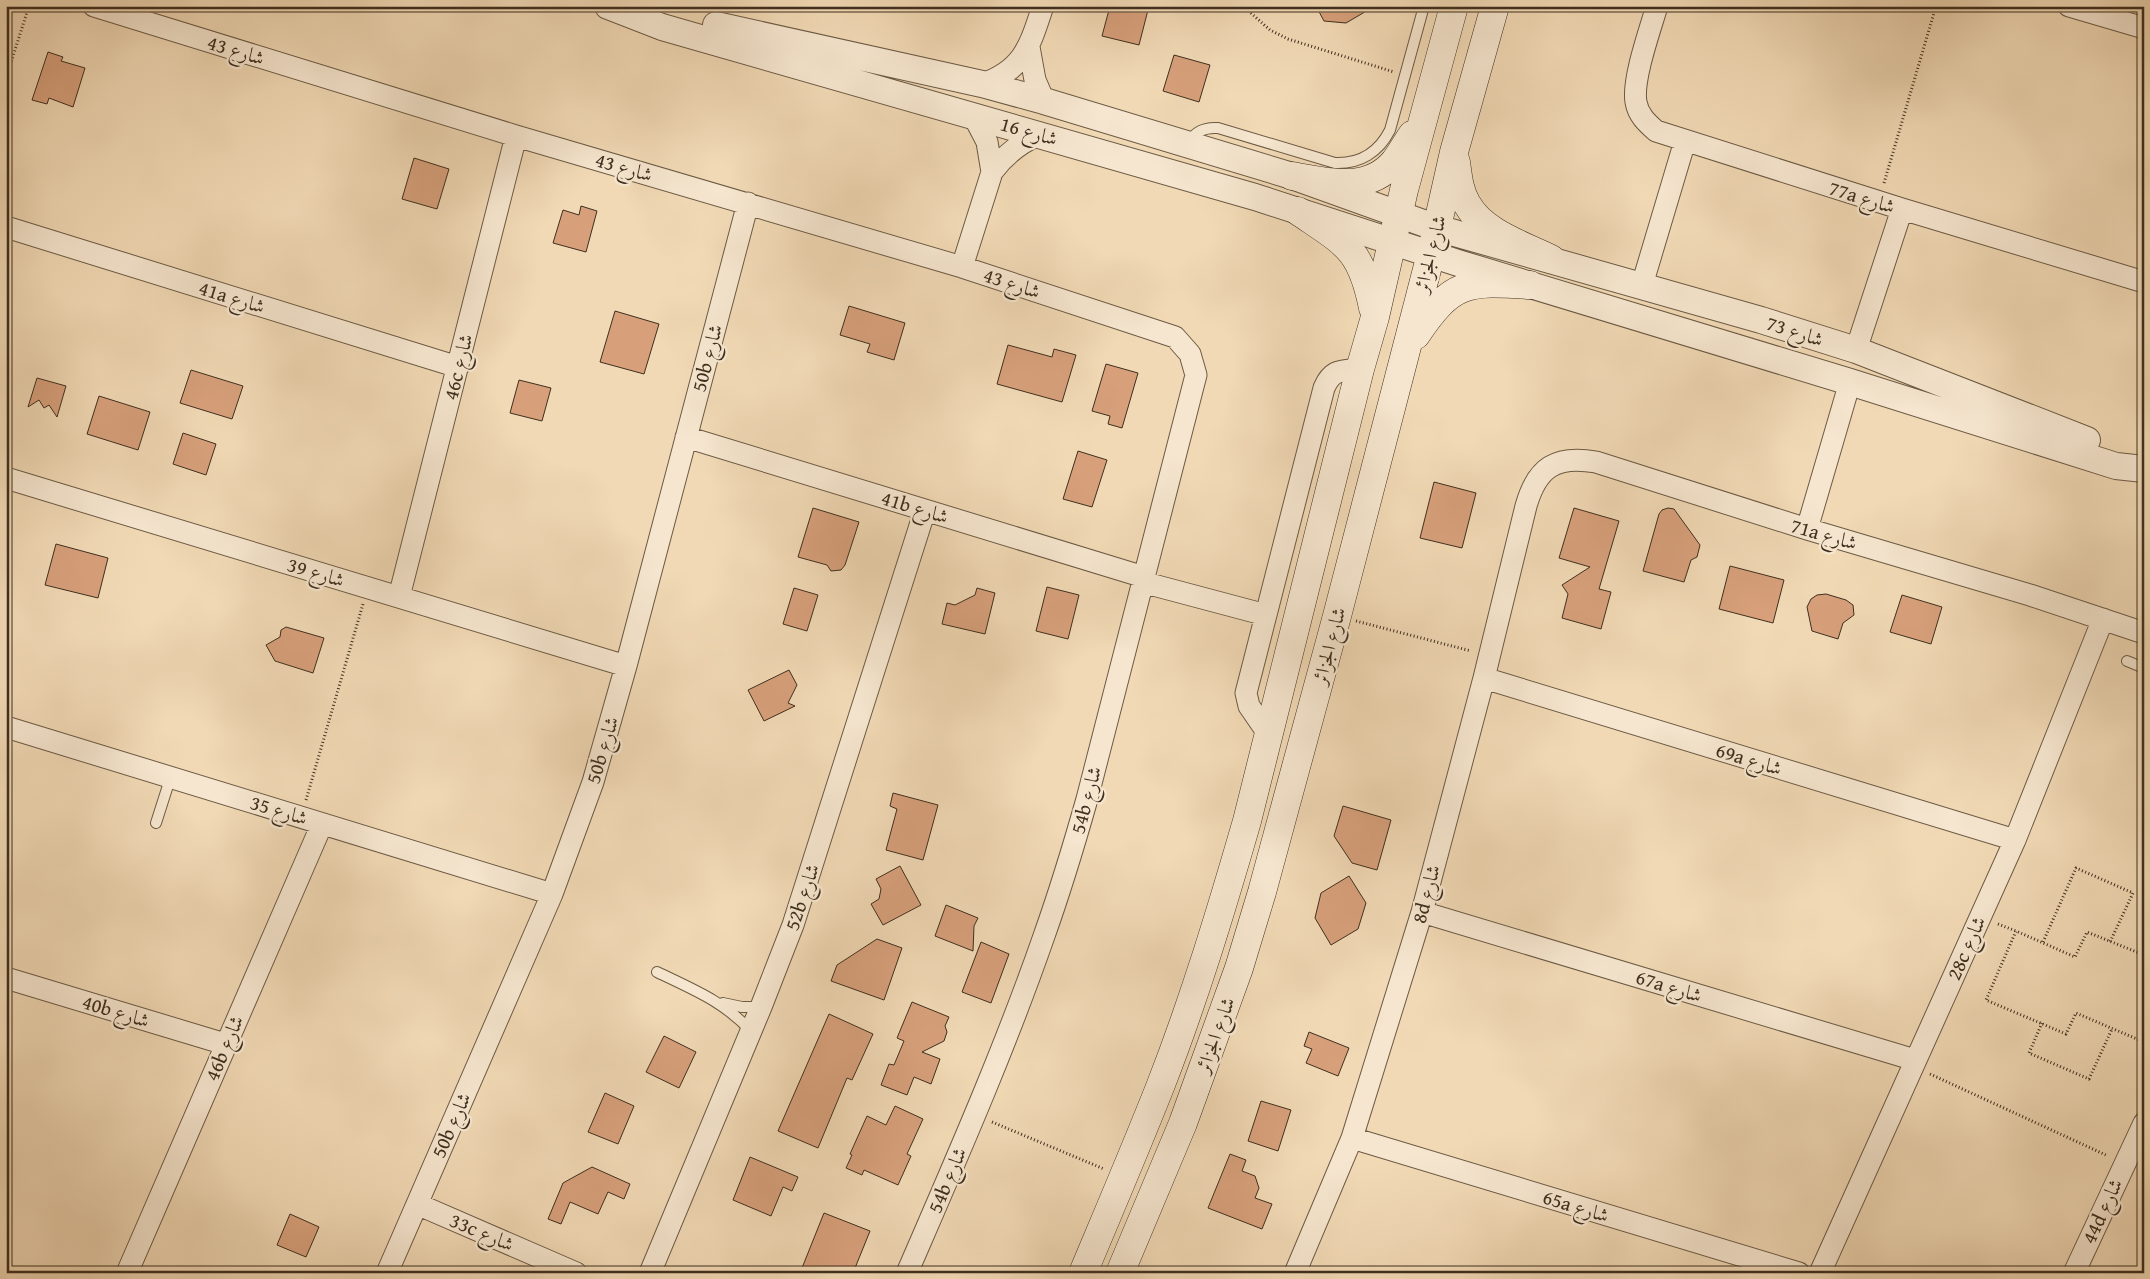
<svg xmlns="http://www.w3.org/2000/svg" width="2150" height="1279" font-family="'Gentium Book Plus',Amiri,serif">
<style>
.building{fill:#d7a07b;stroke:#3f2f1f}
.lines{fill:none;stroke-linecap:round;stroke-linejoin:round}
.service-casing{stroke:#6c5a44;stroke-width:12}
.minor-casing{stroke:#6c5a44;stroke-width:23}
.tertiary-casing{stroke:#6c5a44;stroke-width:28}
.secondary-casing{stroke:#3f2f1f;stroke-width:29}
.path{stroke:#3f2f1f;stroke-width:3;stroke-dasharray:1 2.5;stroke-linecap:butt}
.service{stroke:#f6e6cf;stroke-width:10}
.minor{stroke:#f6e6cf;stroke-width:21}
.tertiary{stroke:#f6e6cf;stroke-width:26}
.secondary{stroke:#f6e6cf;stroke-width:28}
.labels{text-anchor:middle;stroke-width:4.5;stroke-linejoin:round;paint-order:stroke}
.street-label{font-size:20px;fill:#3f2f1f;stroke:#f6e6cf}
</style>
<rect width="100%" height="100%" fill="#f1d9b5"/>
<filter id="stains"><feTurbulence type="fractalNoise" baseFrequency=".004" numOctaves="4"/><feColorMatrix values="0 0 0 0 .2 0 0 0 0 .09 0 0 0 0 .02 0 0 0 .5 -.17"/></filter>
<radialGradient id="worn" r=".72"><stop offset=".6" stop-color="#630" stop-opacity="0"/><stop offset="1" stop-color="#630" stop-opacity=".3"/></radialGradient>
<path class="building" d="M1110,6H1149L1139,45L1102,36Z
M1316,6H1375L1346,23L1324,21Z
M48,52L63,57L61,61L85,68L73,107L49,98L47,104L32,100Z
M1174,55L1210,65L1199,102L1163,91Z
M414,158L449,169L437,209L402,199Z
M581,206L597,211L586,252L553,243L563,210L579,215Z
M849,306L905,323L894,360L867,352L870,344L840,335Z
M615,311L659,324L644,374L600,362Z
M1008,345L1052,357L1054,349L1076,355L1062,402L997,384Z
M1106,364L1138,373L1122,428L1108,424L1110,416L1092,411Z
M191,370L243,386L232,419L180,403Z
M37,378L66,386L57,417L49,405L44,408L39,400L28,407Z
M519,380L551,388L542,421L510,413Z
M99,396L150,412L138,450L87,434Z
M183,433L216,444L206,475L173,464Z
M1078,451L1107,460L1092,507L1063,499Z
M1434,482L1476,493L1462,548L1420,538Z
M813,508L859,522L845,565L841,570L831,571L827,565L798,557Z
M1574,508L1619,521L1599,589L1611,592L1601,629L1562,618L1568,594L1562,585L1590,567L1559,558Z
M1668,508L1674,509L1700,545L1697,557L1691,560L1684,582L1643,571L1659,514L1662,510Z
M56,544L108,558L98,598L45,585Z
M1730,566L1784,580L1773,623L1719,609Z
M1047,587L1079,595L1068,639L1036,631Z
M794,588L818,595L807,631L783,624Z
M977,588L995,593L985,634L942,624L947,603L955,605L975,595Z
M1826,594L1846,600L1853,605L1854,615L1843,623L1838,639L1812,631L1807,607L1811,599L1817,595Z
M1902,595L1942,607L1931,644L1890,632Z
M286,627L324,638L313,673L275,661L266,645L280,637L281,630Z
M789,670L797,685L788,703L795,706L764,721L748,690Z
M893,793L938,805L923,860L886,850L897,809L890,806Z
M1343,806L1391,820L1377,870L1352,863L1334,836Z
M900,866L921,905L883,925L871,904L879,899L881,889L876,879Z
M1349,876L1366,903L1358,929L1331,945L1315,918L1321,893Z
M946,905L978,918L974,926L973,951L935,936Z
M877,939L902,948L884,1000L831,981L837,965Z
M981,942L1009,954L991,1003L962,992Z
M912,1002L949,1017L945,1026L947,1032L944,1041L922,1052L940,1059L931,1084L914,1077L907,1095L881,1085L889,1064L894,1065L904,1041L897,1038Z
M829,1014L873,1034L852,1080L847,1078L818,1148L778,1131Z
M1309,1032L1349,1048L1338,1076L1306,1063L1312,1049L1304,1046Z
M664,1036L696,1052L679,1088L646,1072Z
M605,1093L634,1106L618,1144L588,1132Z
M1261,1101L1291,1110L1278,1151L1248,1141Z
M895,1106L923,1119L907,1154L911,1156L898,1185L864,1170L862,1175L846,1168L852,1155L850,1154L867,1116L886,1125Z
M1230,1154L1246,1160L1242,1171L1255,1176L1259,1188L1255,1198L1272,1204L1262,1229L1208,1208Z
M750,1157L798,1177L792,1191L783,1187L771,1216L733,1200Z
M592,1167L630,1184L624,1199L608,1192L598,1214L570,1202L561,1224L548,1219L563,1183Z
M824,1213L870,1231L853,1273H800Z
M290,1214L319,1227L306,1257L277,1245Z"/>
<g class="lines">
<g class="service-casing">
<path id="service" d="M1187,143C1196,132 1203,127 1218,128L1335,163C1360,164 1379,152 1390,130L1424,6
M2127,661L2144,668
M156,823L171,776
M657,972C694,990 723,1001 751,1031
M723,1003L742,1007H761"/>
</g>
<g class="minor-casing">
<path id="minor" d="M94,6L516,136L962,267L1175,337L1190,354L1196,375L1087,799C1074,845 1060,891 1044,936C1004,1051 955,1162 907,1273
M1657,6C1650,30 1632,80 1636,102C1638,115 1647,123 1656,131L1902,209L2144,282
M2069,6L2144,28
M1029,47L1035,80L1044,101
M982,84C1024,70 1030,45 1043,6
M973,115L987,142L992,172
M6,227L458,367
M962,267L992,172C1005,154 1020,143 1040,134
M1642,285L1685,141
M1856,350L1902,209
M686,437L1144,577
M6,478L626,666
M1807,529L1850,382
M1142,582L1266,615
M399,597L516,136
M1484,678L2015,840
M6,727L552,894
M1269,735L1249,706L1246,693L1324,388C1332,369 1341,371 1360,369
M1422,912L1915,1060
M6,978L225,1044
M1352,1138L1799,1273
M417,1204L576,1273
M127,1273L322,824
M387,1273L552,894L593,782L626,666L748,203
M650,1273L761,1007L793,925L925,510
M1295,1273L1352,1138L1422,912L1484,678L1526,506C1537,467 1556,455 1596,462L1807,529L2030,595L2144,633
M1820,1273L2015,840L2103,619
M2074,1273L2144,1123"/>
</g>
<g class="tertiary-casing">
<path id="tertiary" d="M608,6L662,27L1255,197L1458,263L1850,382L2116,466L2144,469
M716,25L982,84L1044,101L1292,176L1437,228L1761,320L1856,350L2087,440"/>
</g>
<g class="secondary-casing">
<path id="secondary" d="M1456,162C1458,176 1459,191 1467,204C1483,233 1523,245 1551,259
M1292,176C1327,182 1368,194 1395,161C1401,153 1406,144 1412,135
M1298,211C1346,244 1361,248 1373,308
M1416,335C1452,281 1467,281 1530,285
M1083,1273C1109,1211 1135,1150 1160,1087C1194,1000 1221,911 1247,821L1360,369L1375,317L1404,190L1454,6
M1120,1273L1183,1123L1239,968L1262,892L1337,616L1431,254L1454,152L1495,6"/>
</g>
<path class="path" d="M1243,6L1270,30L1288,39L1394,72
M6,78L29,6
M1884,183L1936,6
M1356,621L1471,651
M306,800L363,604
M1998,924L2016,931
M2043,942L2076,868L2133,893L2110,942
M2144,955L2087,932L2075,957L2016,931L1986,1000L2066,1034L2076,1013L2144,1042
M2042,1023L2029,1053L2089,1079L2112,1029
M1930,1074L2108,1156
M992,1122L1104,1169"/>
<use href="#service" class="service"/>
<use href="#minor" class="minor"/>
<use href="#tertiary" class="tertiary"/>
<use href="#secondary" class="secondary"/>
</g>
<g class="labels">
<g class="street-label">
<text transform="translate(236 50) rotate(17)" y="7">شارع 43</text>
<text transform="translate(1029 131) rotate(16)" y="7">شارع 16</text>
<text transform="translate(624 167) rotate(16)" y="7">شارع 43</text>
<text transform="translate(1862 197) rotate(17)" y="7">77a شارع</text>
<text transform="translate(1430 254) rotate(-76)" y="7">شارع الجزائر</text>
<text transform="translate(1012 283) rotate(18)" y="7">شارع 43</text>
<text transform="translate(232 297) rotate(17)" y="7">41a شارع</text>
<text transform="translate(1795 331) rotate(18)" y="7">شارع 73</text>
<text transform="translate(707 358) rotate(-75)" y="7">50b شارع</text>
<text transform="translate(458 367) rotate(-76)" y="7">46c شارع</text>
<text transform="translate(915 507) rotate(17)" y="7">41b شارع</text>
<text transform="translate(1824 534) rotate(16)" y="7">71a شارع</text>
<text transform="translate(316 572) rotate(17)" y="7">شارع 39</text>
<text transform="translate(1329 646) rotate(-75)" y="7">شارع الجزائر</text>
<text transform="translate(602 750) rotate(-73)" y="7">50b شارع</text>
<text transform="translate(1749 759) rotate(17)" y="7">69a شارع</text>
<text transform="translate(1086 800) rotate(-75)" y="7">54b شارع</text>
<text transform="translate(279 810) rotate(17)" y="7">شارع 35</text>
<text transform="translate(1426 894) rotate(-75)" y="7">8d شارع</text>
<text transform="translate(802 897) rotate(-71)" y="7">52b شارع</text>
<text transform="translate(1966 948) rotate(-66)" y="7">28c شارع</text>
<text transform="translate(1669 986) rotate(17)" y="7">67a شارع</text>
<text transform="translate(116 1011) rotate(17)" y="7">40b شارع</text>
<text transform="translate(1215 1035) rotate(-70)" y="7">شارع الجزائر</text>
<text transform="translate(224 1048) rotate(-67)" y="7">46b شارع</text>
<text transform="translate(451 1125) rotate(-66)" y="7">50b شارع</text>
<text transform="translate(947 1180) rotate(-67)" y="7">54b شارع</text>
<text transform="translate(1576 1206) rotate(17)" y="7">65a شارع</text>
<text transform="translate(2102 1211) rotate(-65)" y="7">44d شارع</text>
<text transform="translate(482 1232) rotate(23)" y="7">33c شارع</text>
</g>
</g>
<rect width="2150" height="1279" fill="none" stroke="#f1d9b5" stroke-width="25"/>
<rect x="8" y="8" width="2135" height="1264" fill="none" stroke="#3f2f1f" stroke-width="2.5"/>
<rect x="12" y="12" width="2125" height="1254" fill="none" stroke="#3f2f1f"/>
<rect width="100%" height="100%" filter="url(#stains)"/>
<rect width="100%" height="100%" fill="url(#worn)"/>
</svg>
